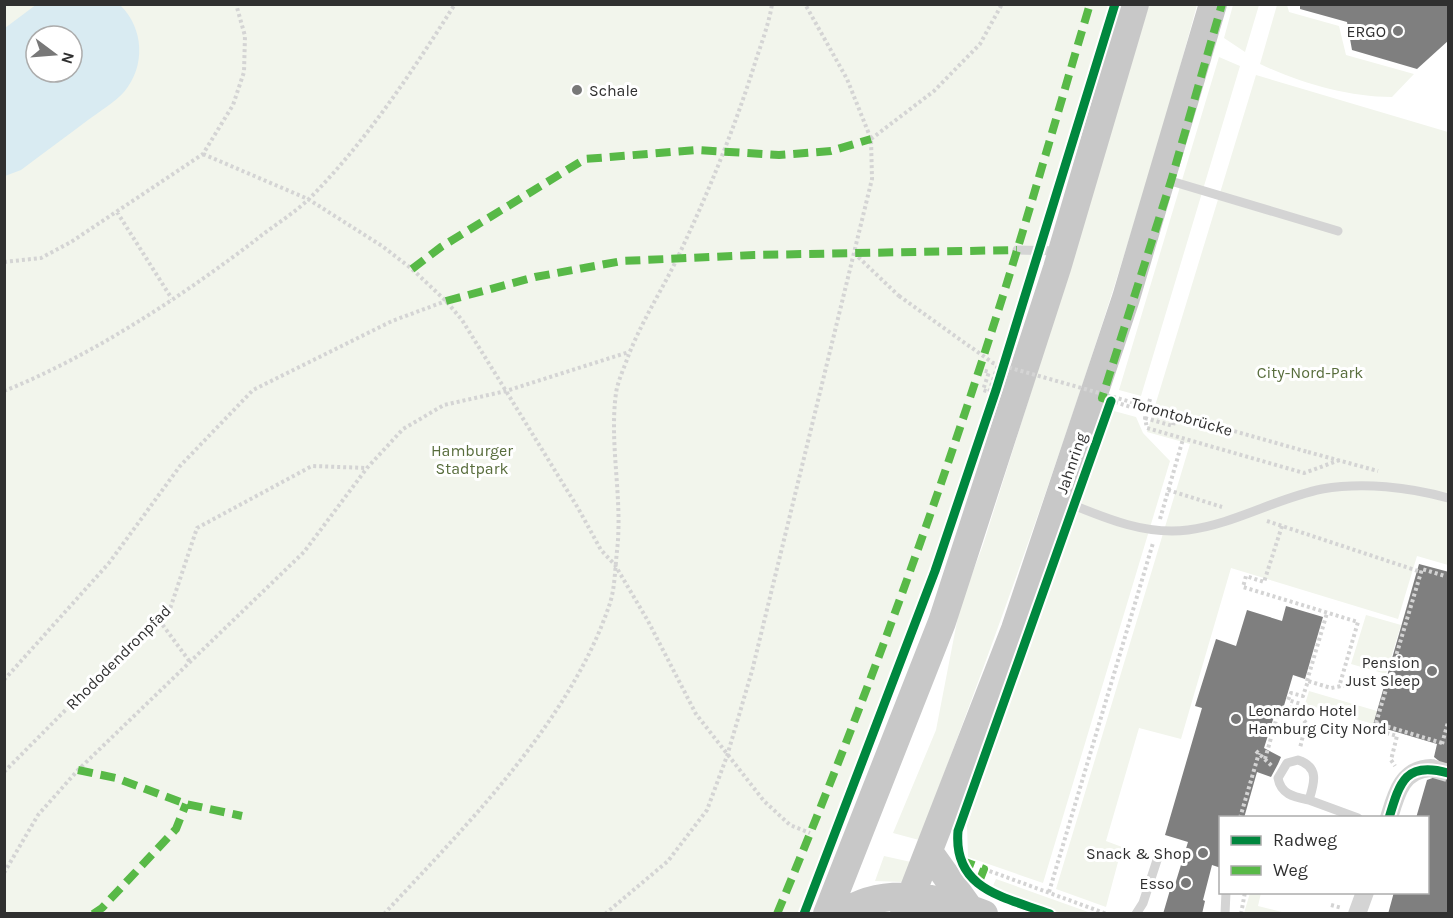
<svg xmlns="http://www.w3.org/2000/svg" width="1453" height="918" font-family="Karla,sans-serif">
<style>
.green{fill:#f2f5ec;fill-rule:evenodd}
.water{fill:#d9ebf2;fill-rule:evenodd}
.building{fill:#7f7f7f}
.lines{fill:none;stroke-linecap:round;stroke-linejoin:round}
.street-tunnel{stroke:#d6d6d6;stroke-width:18;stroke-dasharray:18 9;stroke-linecap:butt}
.path{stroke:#d4d4d4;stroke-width:4;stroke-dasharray:3 3;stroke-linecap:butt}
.lane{stroke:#d4d4d4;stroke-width:9}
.street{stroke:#d4d4d4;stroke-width:18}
.primary{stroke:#c8c8c8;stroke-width:28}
.path-bridge{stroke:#d4d4d4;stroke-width:4;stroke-dasharray:3 3;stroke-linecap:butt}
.quiet{stroke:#58b947;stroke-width:8;stroke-dasharray:15 8;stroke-linecap:butt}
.cycleway-casing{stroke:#fff;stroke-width:13}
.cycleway{stroke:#00873e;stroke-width:9}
.poi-dot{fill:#787878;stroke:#fff;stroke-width:2}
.labels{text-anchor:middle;stroke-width:6;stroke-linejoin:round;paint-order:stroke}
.poi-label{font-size:16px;fill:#303030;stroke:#fff;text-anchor:end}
.park-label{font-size:16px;fill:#586d3c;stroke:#fff}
.street-label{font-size:16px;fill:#303030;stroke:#fff}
</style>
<rect width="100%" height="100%" fill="#fff"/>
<path class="green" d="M4,5H1112L989,405L893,679L799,913H5ZM36,36H72V72H36Z
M1149,5H1197C1121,288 1023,566 919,840L893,833L936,730L960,606L983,545L1066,281Z
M1233,5H1259L1245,52L1224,38Z
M1277,5H1287L1289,12L1339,26L1346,55L1414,74L1392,97C1348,97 1300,83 1260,64Z
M1219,57L1240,66L1141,396L1119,390Z
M1256,75L1448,132V565L1417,556L1398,619L1231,568L1181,739L1139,728L1106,841L1122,847L1106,907L1056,889L1190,444L1147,432Z
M1114,411L1136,417L1143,433L1170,461L1043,883L968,857L967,825Z
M1366,615L1401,625L1386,674L1351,664Z
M1309,691L1377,711L1373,724L1305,704Z
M884,856L911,862L903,882L875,881Z
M996,879L1091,913H1060L992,888Z
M1250,893H1261L1258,906L1286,913H1244Z"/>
<path class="water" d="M37,4L120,5C144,28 146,66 124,92C114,103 100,111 88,120C66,137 43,153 21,170L5,176V28ZM36,36H72V72H36Z"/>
<path class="building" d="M1300,4H1449V40L1417,69L1352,50L1347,22L1300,9Z
M1419,564L1449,572V914H1388L1394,892H1428V818H1416L1427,780L1438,776L1442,767L1439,761L1434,757L1437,744L1373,725Z
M1286,606L1323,617L1305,679L1293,675L1283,709L1277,707L1264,748L1281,757L1278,764L1271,777L1257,772L1244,818H1221V868L1212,865L1203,900L1205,901L1202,914H1163L1170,890L1173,891L1188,842L1165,835L1202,708L1195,706L1216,639L1236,646L1247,610L1282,621Z"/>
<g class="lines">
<path class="street-tunnel" d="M1431,768L1448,773"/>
<path class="path" d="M871,139L934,91L980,44L1002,4
M203,154L308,199L382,246L412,269L446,301L462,320L506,391L578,508L601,550L615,565L648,621L696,714L764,801L790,825L810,833
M117,212L172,299
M854,253L899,296
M4,262L41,258L71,242L203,154L233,105L244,72L245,36L236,4
M979,369L989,372L983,390L989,392L998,365
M4,391C90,357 184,295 257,239C274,225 295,213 311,197C367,140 412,72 455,4
M1150,399L1145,418L1147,428L1304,473L1340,460
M1115,402L1146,412
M1145,418L1173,426L1174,421L1157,416L1158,409
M1308,452L1378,471
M1168,490L1222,507
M1160,519L1183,439
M1267,521L1421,572
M1282,526L1264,582L1246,576L1243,587L1358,622L1339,687
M159,620L190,662
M4,680L109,563L180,466L253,390L392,321L446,301
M1307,681L1327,613
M1290,707L1302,711L1304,705L1288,700L1291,693L1303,696L1308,681L1331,688L1385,678L1393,680
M1290,707L1288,712L1301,717L1306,723L1300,748
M1376,723L1422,569L1445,576
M1376,723L1442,743
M1374,725L1373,729L1397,736L1391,760L1395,766
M1442,744L1448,722
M1256,751L1272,766
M1265,759L1279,710L1288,712
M4,772L149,626L170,609L197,528L312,466L367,468
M1240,818L1259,753
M984,869L1107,914
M4,873L38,815L78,770L304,552L367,468L403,429L444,405L506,391L629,352
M1049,892L1153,543
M1331,905L1342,908
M384,914C466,826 570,721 609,606C615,590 615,568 617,551C623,498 609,445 616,393C618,380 625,366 629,354C641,324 658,296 673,267C705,201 733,133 755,63C761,44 769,24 772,4
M605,914L668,861L707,810L727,756L752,671L872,179L871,139L847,79L805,4
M1241,914L1245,892"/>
<path class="lane" d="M1164,179L1338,231
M1017,250L1060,251
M1061,500C1100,516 1144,536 1188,530C1234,524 1277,498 1322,489C1363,482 1409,487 1448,498
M1309,800C1295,797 1281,795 1278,778L1287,763L1298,760C1320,767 1314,784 1309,800L1358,818
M1136,914L1143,903L1158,857
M1225,914L1226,892"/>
<path class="street" d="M1389,818C1396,794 1402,769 1431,768
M1357,914L1365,892"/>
<path class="primary" d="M929,852L969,908
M827,914L942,622L1057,268L1135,4
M842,914C883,885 939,897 984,914
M904,914L1015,629L1126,298L1213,4"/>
<path class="path-bridge" d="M899,296L993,363L1308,452"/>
<path class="quiet" d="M412,269L441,247L585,159L696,150L779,155L831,151L871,139
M446,301L535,277L622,261L754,255L1017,250
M1111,401L1102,398L1171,181L1222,4
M78,770L116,778L186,804L242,816
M960,860L984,869L977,887
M93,914L102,908L176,829L186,804
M777,914C858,720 930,524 994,324C1028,218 1058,111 1090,4"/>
<g class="cycleway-casing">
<path id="cycleway" d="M1389,818C1400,781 1406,761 1448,773
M804,914L935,571L996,390L1115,4
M1050,914C1005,897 953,890 958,831L1111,401"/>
</g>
<use href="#cycleway" class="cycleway"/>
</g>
<g class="poi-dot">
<circle cx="1398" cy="31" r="6"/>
<circle cx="577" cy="90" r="6"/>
<circle cx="1432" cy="671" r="6"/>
<circle cx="1236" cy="719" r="6"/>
<circle cx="1203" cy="853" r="6"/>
<circle cx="1186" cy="883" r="6"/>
</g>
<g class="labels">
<g class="poi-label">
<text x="1386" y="37">ERGO</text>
<text x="589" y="96" text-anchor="start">Schale</text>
<text x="1420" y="668">Pension<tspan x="1420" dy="18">Just Sleep</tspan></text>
<text x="1248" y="716" text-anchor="start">Leonardo Hotel<tspan x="1248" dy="18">Hamburg City Nord</tspan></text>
<text x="1191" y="859">Snack &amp; Shop</text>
<text x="1174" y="889">Esso</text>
</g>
<g class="park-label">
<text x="1310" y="378">City-Nord-Park</text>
<text x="472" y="456">Hamburger<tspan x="472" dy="18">Stadtpark</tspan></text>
</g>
<g class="street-label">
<text transform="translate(1182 416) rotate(16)" y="6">Torontobrücke</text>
<text transform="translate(1071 463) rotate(-71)" y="6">Jahnring</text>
<text transform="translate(118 657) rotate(-45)" y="6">Rhododendronpfad</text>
</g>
</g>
<rect width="1453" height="918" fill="none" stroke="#303030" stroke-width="12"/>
<rect x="1219" y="816" width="210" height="78" fill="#ffffff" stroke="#acacac" stroke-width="1.5"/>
<rect x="1231" y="836" width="30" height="9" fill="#00873e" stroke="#acacac" stroke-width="1.5"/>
<text x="1273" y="846" font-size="18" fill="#303030">Radweg</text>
<rect x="1231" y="866" width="30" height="9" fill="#58b947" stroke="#acacac" stroke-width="1.5"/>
<text x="1273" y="876" font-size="18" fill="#303030">Weg</text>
<g transform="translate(54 54) rotate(106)"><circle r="28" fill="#ffffff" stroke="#acacac" stroke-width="1.5"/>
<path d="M0-4.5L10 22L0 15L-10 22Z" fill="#787878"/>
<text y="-9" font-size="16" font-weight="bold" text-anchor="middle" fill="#303030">N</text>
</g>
</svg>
